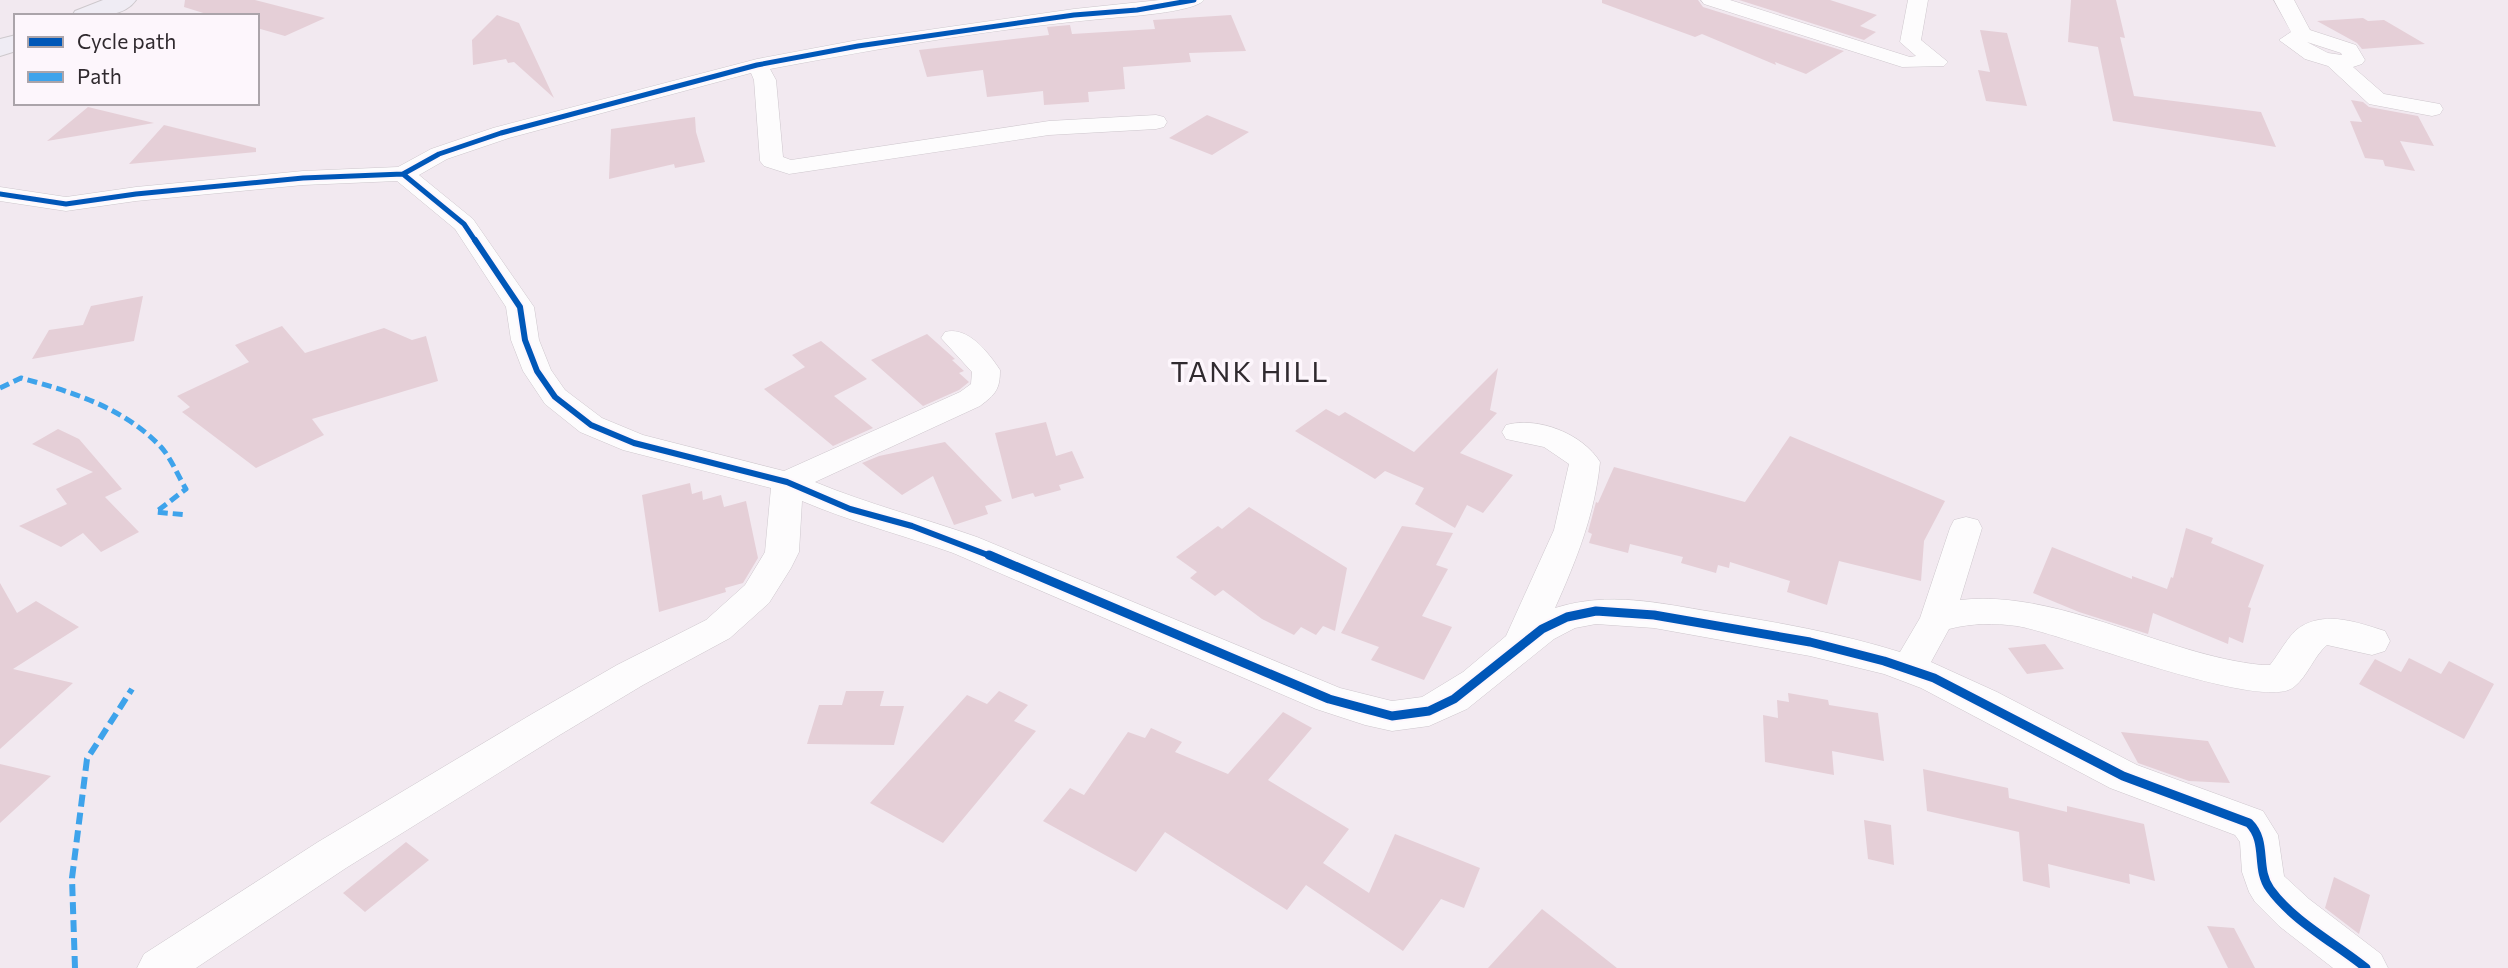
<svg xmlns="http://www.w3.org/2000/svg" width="2508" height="968" font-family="Commissioner,sans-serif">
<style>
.building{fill:#e5cfd7}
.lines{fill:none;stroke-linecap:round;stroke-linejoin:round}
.minor-casing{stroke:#cec7cd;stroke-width:1}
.primary-casing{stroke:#cdc8cc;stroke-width:2}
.minor{fill:#fdfcfd;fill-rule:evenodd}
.primary{fill:#efecf4;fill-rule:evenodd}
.quiet-far1{stroke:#3ea3eb;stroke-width:5;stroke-dasharray:10 5;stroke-linecap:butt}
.quiet{stroke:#3ea3eb;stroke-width:6;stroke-dasharray:12 6;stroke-linecap:butt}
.cycleway-far2-casing{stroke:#fdf6fc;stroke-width:9}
.cycleway-far1-casing{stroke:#fdf6fc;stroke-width:10}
.cycleway-casing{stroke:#fdf6fc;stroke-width:13}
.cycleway-far2{stroke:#0057b8;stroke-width:5}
.cycleway-far1{stroke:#0057b8;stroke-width:6}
.cycleway{stroke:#0057b8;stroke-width:9}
.labels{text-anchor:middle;stroke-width:7;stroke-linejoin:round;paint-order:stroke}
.quarter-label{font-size:28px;letter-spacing:2px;fill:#302a2f;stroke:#fdf6fc}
</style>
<rect width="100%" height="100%" fill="#f2e9f0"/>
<path class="building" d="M185,0H255L325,18L285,36L257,28V16H213L184,7Z
M1602,0H1698L1703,7L1844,51L1806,74L1775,62L1776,65L1702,34L1695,37L1602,3Z
M1739,0H1830L1877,15L1860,26L1876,32L1864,40Z
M2071,0H2116L2125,38L2120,37L2134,96L2261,112L2276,147L2113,121L2098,47L2068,42Z
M497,15L519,23L554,98L514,62L508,63L506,59L473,65L472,40Z
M1231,15L1246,51L1189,53L1191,62L1123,67L1125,89L1088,92L1089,102L1044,105L1043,91L987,97L983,70L927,77L919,50L1049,35L1047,27L1070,25L1072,34L1155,29L1153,20Z
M2363,18L2368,21L2384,20L2425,44L2362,49L2357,43L2317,21Z
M1980,30L2007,33L2027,106L1986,101L1978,70L1990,72Z
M2351,100L2363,102L2369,107L2418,116L2434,146L2400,141L2415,171L2385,166L2383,160L2365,158L2350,121L2362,122Z
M88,107L154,123L47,141Z
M1207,115L1249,132L1212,155L1169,138Z
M695,117L696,132L705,162L675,168L674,164L609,179L611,129Z
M164,125L256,148V152L129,164Z
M143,296L134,341L32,359L49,330L83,325L91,306Z
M282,326L305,353L384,328L412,340L426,336L438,381L312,419L324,435L256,468L182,412L190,407L177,396L249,362L235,345Z
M927,334L955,359L952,360L964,371L959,373L969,382L959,390L923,406L871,360Z
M821,341L867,379L834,396L873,428L833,446L764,389L805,367L792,355Z
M1498,368L1490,410L1497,413L1460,453L1513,475L1483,513L1467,505L1455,528L1415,504L1424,488L1385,471L1375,479L1295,431L1326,409L1339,416L1345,412L1414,452Z
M1046,422L1056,456L1072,451L1084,478L1059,485L1061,490L1035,497L1033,493L1012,499L995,433Z
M58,429L79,439L122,489L105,497L139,532L101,552L83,533L61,547L19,526L67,504L56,489L93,472L32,444Z
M1790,436L1945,501L1924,541L1921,581L1839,561L1827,605L1787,592L1790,581L1730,562L1729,568L1718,565L1716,573L1681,563L1683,557L1630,544L1628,553L1589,543L1592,534L1588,532L1596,502L1598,503L1614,467L1745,502Z
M945,442L1002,501L985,506L988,514L954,525L933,476L902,495L862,463L879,456Z
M690,483L692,494L702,491L703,500L721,495L724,507L746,501L758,558L743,583L725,588L726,592L659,612L642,495Z
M1249,507L1347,568L1335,631L1323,626L1316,635L1301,627L1294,635L1262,619L1223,590L1215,596L1190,578L1197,572L1176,557L1218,526L1222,529Z
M1402,526L1453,533L1436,565L1448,569L1422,616L1452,627L1424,680L1371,660L1379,647L1341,633Z
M2186,528L2213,538L2211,543L2264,565L2248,607L2251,608L2243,643L2229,637L2228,644L2153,613L2148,634L2079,612L2033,593L2052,547L2132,579V576L2167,589L2171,577L2173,578Z
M0,583L17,613L36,601L79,627L13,669L73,683L0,749Z
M2045,644L2064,669L2027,674L2008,648Z
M2409,658L2441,674L2449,661L2494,684L2464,739L2359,684L2375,659L2401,672Z
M846,691H884L880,706H904L894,745L807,744L819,705H842Z
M999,691L1028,705L1014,721L1036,731L943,843L870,803L967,695L987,704Z
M1788,693L1828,700L1829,705L1878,713L1884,761L1832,751L1834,775L1765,762L1763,715L1778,718L1777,700L1789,702Z
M1283,712L1312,728L1268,780L1349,829L1323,863L1369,893L1395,834L1480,868L1464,908L1441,899L1403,951L1306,885L1287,910L1165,832L1136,872L1043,821L1070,788L1084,795L1128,732L1145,738L1151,728L1182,742L1175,752L1228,774Z
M2121,732L2208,741L2230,783L2189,781L2138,763Z
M0,764L51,776L0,823Z
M1923,769L2008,788L2009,798L2067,812V806L2144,824L2155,881L2129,874L2130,884L2048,864L2050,888L2023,881L2019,832L1927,811Z
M1864,820L1891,825L1894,865L1868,859Z
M406,842L429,860L365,912L343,893Z
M2334,877L2370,895L2359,934L2325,908Z
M1542,909L1617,968H1488Z
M2207,926L2234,928L2255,968H2228Z"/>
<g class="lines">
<g class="minor-casing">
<path id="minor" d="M1160,0H1204C1196,11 1137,16 1122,17C1004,27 886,47 770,69L776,80L783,157L791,160L1049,121L1156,115L1164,117L1167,122L1164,127L1156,129L1049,135L789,174L764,166L760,161L754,80L751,73L509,138L447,159L419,175L473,219L534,307L539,340L551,370L565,390L602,418L643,435L784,471L960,392L971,384L972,372L941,338L945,332C968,326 988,352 1000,370C1000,389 996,394 980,406L815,482C868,504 923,518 977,537L1340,688L1392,701L1422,697L1463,672L1506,636L1554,530L1569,464L1544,447L1506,439L1502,432L1506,425C1538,416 1583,434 1600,462C1595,514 1576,561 1555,608C1609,591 1658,603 1713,612C1776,622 1839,633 1900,652L1920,618L1950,528L1954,520L1966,517L1978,520L1982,528L1960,600C2060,589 2163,655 2262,665H2270C2280,653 2289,633 2302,626C2328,611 2359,623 2385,631L2390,641L2385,651L2372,655L2327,645C2313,657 2308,676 2294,687C2263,713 2065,634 2017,626C1994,623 1972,623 1949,629L1931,662L1997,692L2137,765L2263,811L2278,835L2284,876L2309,899L2381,954L2388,968H2333L2279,926L2255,902L2249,892L2242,872L2240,842L2235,835L2110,788L1921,688L1884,674L1810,656L1654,628L1596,624L1575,628L1554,639L1467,709L1429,726L1392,731L1365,725L1316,709L953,553C903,535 851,522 802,501L799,552L791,568L769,603L730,638L643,685L558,736L346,868L196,968H137L144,954L318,842L532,714L617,665L706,620L745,585L765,552L771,488L623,450L580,432L545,404L523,371L511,340L506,307L455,229L397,181L303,185L136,201L66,211L0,201V187L66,197L136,187L303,171L398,167L431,149L493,128L757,59L858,40L1074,9Z
M1701,0H1730L1910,57L1916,56L1900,42L1908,0H1928L1921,40L1948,62L1944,66L1902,67L1704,4Z
M2274,0H2294L2310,30L2356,45L2365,60L2362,64L2353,67L2384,94L2440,104L2443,109L2440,114L2432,116L2369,104L2328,66L2305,59L2279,40L2291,32ZM2307,42L2341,53L2342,55L2328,53Z"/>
</g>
<g class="primary-casing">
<path id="primary" d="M103,0H136C123,19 92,16 72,16L75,11Z
M16,35V51L0,56V39Z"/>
</g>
<use href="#minor" class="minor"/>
<use href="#primary" class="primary"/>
<path class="quiet-far1" d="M0,388L21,378C72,392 123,407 161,447C171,458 178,476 186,489L156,512L187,515"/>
<path class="quiet" d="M75,968L72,878L87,759L132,689"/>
<g class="cycleway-far2-casing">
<path id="cycleway-far2" d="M403,174L464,224L476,242
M0,194L66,204L136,194L303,178L403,174L439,154L501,133L757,65L858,46L1074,15L1137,10L1194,0"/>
</g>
<g class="cycleway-far1-casing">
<path id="cycleway-far1" d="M475,240L520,307L525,340L537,371L555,397L591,425L634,443L787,482L850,509L912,526L993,557"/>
</g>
<g class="cycleway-casing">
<path id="cycleway" d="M989,555L1329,699L1392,716L1429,711L1454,699L1542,629L1567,617L1596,611L1654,615L1810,642L1884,661L1934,678L2123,776L2249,823C2268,842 2255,868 2270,889C2293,921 2335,943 2366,968"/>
</g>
<use href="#cycleway-far2" class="cycleway-far2"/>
<use href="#cycleway-far1" class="cycleway-far1"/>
<use href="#cycleway" class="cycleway"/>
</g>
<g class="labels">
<g class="quarter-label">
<text x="1250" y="382">TANK HILL</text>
</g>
</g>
<rect x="14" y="14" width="245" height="91" fill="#fdf6fc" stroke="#aba4aa" stroke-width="2"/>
<rect x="28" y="37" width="35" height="10" fill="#0057b8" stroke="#aba4aa" stroke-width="2"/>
<text x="77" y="49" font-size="21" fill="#302a2f">Cycle path</text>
<rect x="28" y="72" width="35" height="10" fill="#3ea3eb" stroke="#aba4aa" stroke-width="2"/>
<text x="77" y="84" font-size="21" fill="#302a2f">Path</text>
</svg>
